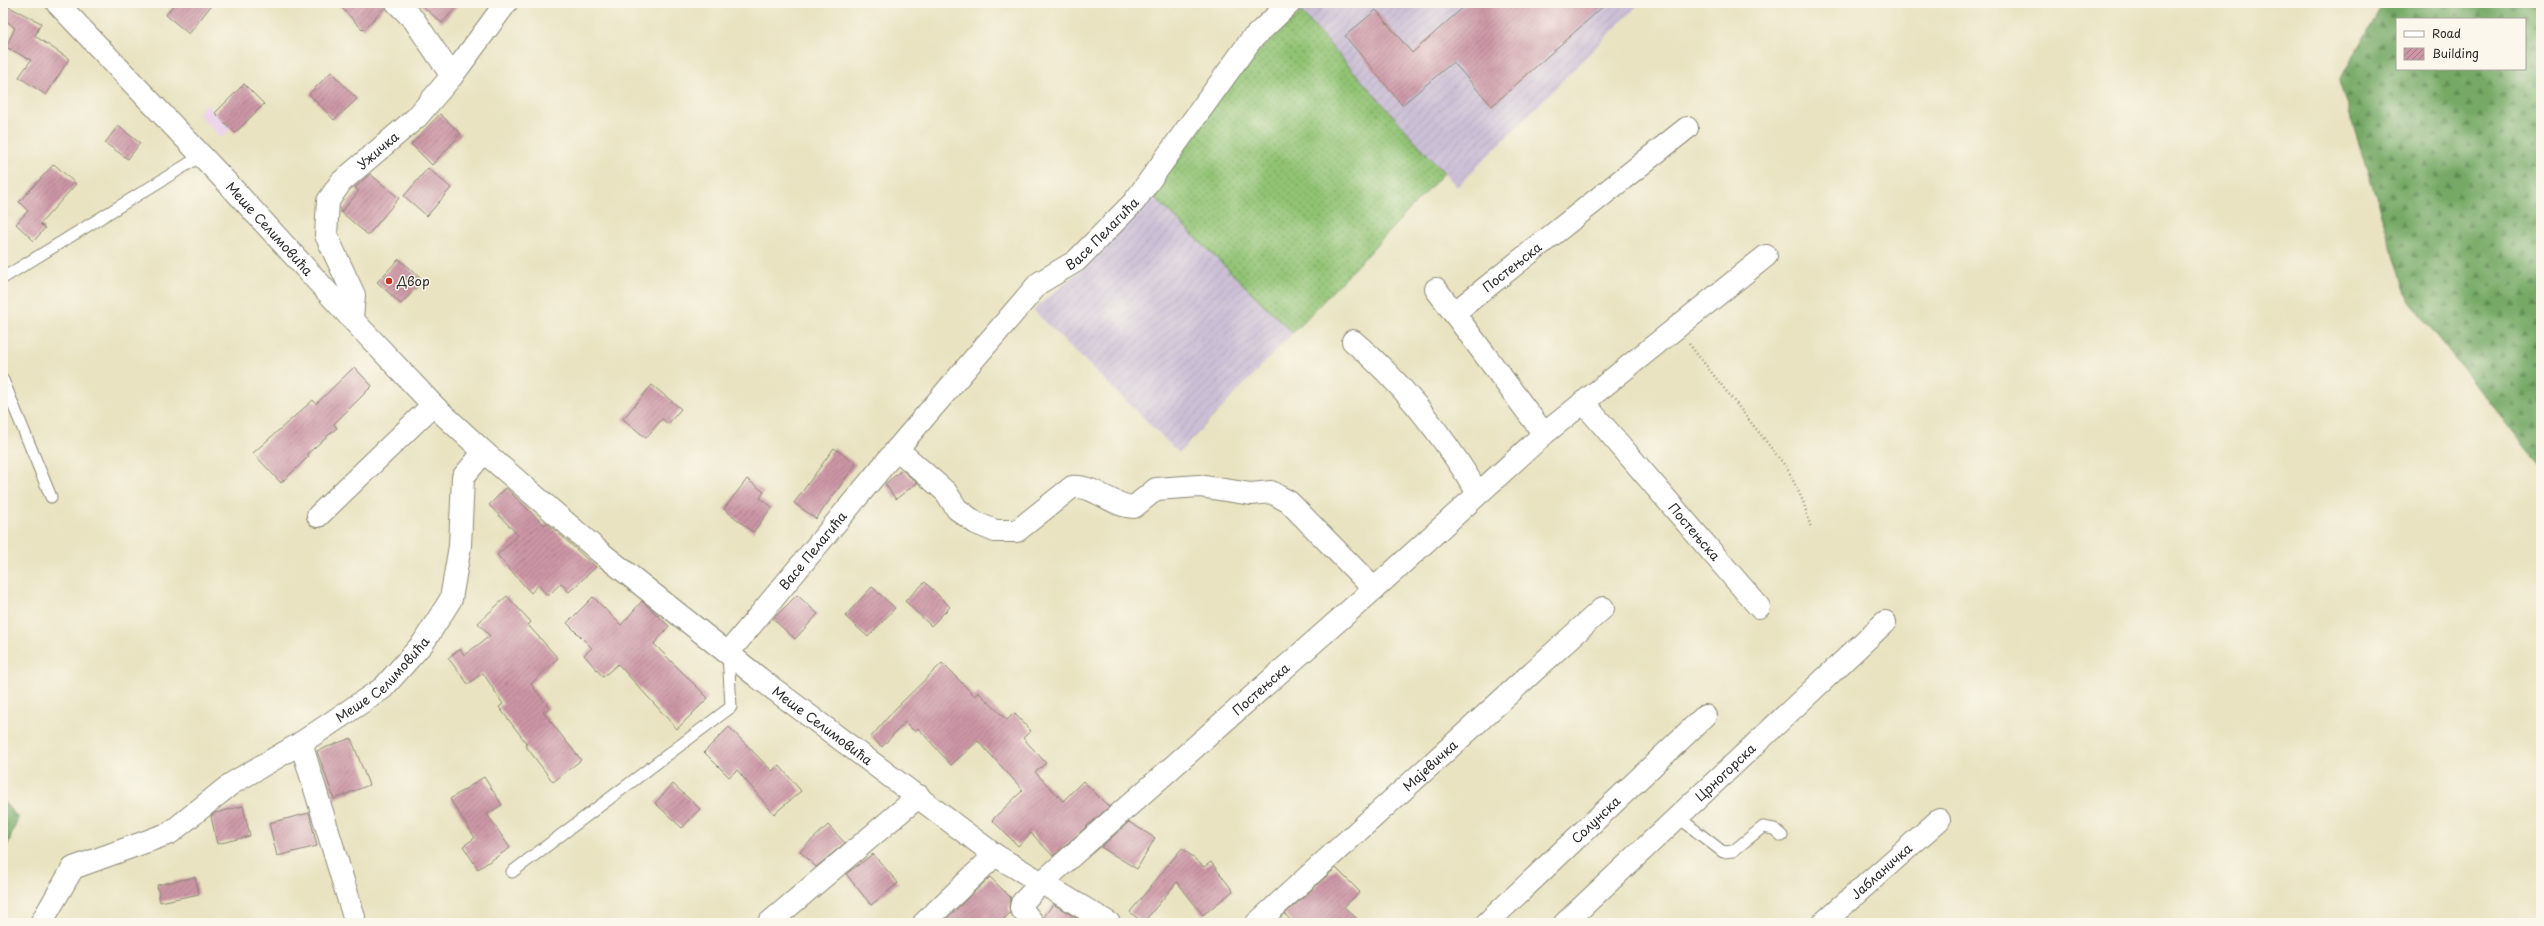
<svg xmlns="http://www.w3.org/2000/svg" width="2544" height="926" font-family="'Playpen Sans',sans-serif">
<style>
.built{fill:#ebd1eb}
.industrial{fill:url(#industrial-furrows)}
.grass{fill:url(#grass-dots);stroke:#5e774f}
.forest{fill:url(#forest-firs);stroke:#506a48;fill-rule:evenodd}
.building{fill:url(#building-hatch)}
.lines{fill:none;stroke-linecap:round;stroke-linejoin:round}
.service-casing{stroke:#8a8776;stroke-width:13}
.minor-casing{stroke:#8a8776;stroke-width:24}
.path{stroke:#8a8776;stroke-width:2.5;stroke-dasharray:1 3;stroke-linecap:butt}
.service{stroke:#fff;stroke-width:11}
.minor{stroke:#fff;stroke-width:22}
.poi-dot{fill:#c8321e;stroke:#fbf7ec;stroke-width:1.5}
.labels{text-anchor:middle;stroke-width:3;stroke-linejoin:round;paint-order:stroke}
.street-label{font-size:13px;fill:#2b2b2b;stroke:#fbf7ec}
.poi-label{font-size:13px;fill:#2b2b2b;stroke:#fbf7ec;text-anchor:start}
</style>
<defs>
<pattern id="industrial-furrows" width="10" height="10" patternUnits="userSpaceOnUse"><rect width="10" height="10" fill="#cbbfd5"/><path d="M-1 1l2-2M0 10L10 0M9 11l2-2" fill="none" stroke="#aea4b7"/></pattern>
<pattern id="grass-dots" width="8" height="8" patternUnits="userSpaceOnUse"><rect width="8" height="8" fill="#91c373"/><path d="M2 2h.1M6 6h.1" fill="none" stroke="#779f5f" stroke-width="1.8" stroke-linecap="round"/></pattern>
<pattern id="forest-firs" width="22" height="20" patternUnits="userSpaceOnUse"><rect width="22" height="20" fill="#74a965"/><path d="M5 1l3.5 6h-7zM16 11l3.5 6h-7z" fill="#5f8a53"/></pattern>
<pattern id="building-hatch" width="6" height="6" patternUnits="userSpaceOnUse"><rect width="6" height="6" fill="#cc96a6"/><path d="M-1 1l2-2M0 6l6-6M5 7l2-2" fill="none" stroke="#a67b87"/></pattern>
</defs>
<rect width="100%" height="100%" fill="#fbf7ec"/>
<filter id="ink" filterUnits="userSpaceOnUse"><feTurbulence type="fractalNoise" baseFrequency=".025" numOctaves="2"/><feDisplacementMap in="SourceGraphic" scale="8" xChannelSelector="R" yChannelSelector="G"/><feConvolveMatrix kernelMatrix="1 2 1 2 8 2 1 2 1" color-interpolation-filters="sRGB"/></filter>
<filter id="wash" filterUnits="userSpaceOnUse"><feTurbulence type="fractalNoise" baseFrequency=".012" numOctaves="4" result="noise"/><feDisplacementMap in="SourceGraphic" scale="16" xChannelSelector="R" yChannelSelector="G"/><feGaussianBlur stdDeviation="0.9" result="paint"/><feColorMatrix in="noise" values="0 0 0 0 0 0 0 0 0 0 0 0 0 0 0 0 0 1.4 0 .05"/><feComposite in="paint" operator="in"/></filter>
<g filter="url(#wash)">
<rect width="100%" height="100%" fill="#e9e3c1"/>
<path class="built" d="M206,104L231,129L221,138L197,114Z"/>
<path class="industrial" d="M1307,3H1640L1457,187L1301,12Z
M1151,194L1293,333L1179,453L1033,310L1085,267Z"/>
<path class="grass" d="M1301,12L1444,173L1293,333L1151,194L1235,73Z"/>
<path class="forest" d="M2384,3H2541V467L2408,299L2339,81ZM2397,19H2525V69H2397Z
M3,801L18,818L3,857Z"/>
<g id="blocks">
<path class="building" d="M175,3H213L189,34L166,15Z
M337,3H385V7L363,30Z
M419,3H460L442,23Z
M1468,3H1607L1492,106L1453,62L1402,105L1345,36L1376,10L1412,53Z
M3,4L41,23L35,36L69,59L46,95L19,77L31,60L6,47L15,28L3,18Z
M331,72L357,99L334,120L309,94Z
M244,84L264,104L235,133L215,113Z
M440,114L461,134L432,165L411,144Z
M118,126L140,143L128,159L105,143Z
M54,164L76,184L40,224L45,228L34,241L16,224L28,211L19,202Z
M428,168L451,188L427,216L404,196Z
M370,174L399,198L368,235L341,212L359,191L355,188Z
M399,259L423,281L401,304L377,282Z
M354,367L372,386L334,424L337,428L307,454L309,456L281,483L253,453L313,400L316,404Z
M652,385L681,409L668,424L662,419L646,438L623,419Z
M834,448L856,464L816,519L794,503Z
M902,470L917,483L896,499L885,484Z
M747,479L764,492L760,498L772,507L753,532L724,509Z
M506,488L544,525L547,523L596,567L569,592L561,583L548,596L538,585L531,593L497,555L518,535L489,505Z
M925,582L950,607L931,626L905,601Z
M872,587L895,608L868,637L845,616Z
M797,595L818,614L795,639L773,619Z
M507,596L531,622L528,625L558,658L531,684L549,708L543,712L581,760L553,782L525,745L527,744L499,707L503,704L483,673L468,684L448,658L460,649L464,655L490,636L478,623Z
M593,597L621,625L642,601L669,626L654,644L708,698L677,729L618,664L603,677L584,655L592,648L567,623Z
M942,663L975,696L978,692L1007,720L1014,713L1031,731L1023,738L1046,763L1035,772L1063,801L1083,781L1109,807L1053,856L1031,833L1018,846L992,820L1023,790L978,741L951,765L918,728L914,731L905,722L882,747L871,737L894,710Z
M729,727L772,771L779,765L801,791L774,814L737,770L729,777L704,752Z
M351,738L369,785L334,799L317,751Z
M484,777L502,805L487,814L510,848L478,869L463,846L475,838L450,799Z
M673,784L700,809L682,828L655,803Z
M243,806L250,836L217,844L211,816L215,813Z
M309,813L317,846L277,856L269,823Z
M1129,822L1155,838L1137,869L1101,847Z
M828,825L845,843L816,867L800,851Z
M1182,848L1204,867L1211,862L1233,891L1203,915L1177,882L1143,923L1130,912Z
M873,854L898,883L871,905L846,874Z
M1336,868L1360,892L1344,907L1362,923H1293L1285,914Z
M195,877L199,894L160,902L157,885Z
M990,877L1011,898L1009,906L1010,913L1000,923H942Z
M1053,904L1085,923H1045L1044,917Z"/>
</g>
</g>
<g filter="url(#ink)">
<use href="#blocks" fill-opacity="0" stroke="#8a8776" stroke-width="1"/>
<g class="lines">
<g class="service-casing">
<path id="service" d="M3,278L201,156
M3,380L51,497
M1678,817L1723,852L1733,851L1763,827L1774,829L1782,836
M512,872L731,707L728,653"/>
</g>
<g class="minor-casing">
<g id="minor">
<path id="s1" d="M57,3L235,191L352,319L433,405L484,452L600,552L759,678L995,855L1109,923"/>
<path d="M397,3L414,20L452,76"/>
<path d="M1436,289L1544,434"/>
<path id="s2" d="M1454,313L1687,128"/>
<path id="s3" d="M352,319L354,295L326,235L328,201L341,182L417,117L452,76L506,3"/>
<path d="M1353,341C1403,383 1444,437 1478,493"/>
<path id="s4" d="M1583,402L1759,607"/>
<path d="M897,449L946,492L957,509L976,523L995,531H1017L1072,487C1095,485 1111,506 1134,507L1156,489L1199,486L1251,494L1271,492L1289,502L1374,589"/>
<path d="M318,516L433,405"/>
<path id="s5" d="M728,653L897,449L1039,283L1076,261L1134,202L1251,40L1290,3"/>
<path d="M301,743L354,917"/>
<path id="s6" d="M41,923L73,868L170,833L231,784L301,743L383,688L423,643L451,599L460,546L463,477L484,452"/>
<path d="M769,923L919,796"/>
<path d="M924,923L995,855"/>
<path id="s7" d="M1033,923L1021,908L1022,903L1040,884L1374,589L1544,434L1766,256"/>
<path id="s8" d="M1257,923L1603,608"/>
<path id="s9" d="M1487,923L1705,716"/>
<path id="s10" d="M1565,923L1885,622"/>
<path id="s11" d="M1823,923L1939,820"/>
</g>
</g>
<path class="path" d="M1689,344L1787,468L1803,501L1811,528"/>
<use href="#service" class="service"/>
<use href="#minor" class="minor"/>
</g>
</g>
<circle class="poi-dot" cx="389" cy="281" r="4"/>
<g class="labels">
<g class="street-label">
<text dy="5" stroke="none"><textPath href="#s3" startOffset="196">Ужичка</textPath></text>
<text dy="5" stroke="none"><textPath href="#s1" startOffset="310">Меше Селимовића</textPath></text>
<text dy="5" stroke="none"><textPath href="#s5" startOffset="564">Васе Пелагића</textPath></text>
<text dy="5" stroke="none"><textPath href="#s2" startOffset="74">Постењска</textPath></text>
<text dy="5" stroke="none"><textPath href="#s4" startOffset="171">Постењска</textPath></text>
<text dy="5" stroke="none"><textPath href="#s5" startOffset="133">Васе Пелагића</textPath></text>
<text dy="5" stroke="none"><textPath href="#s6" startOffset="430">Меше Селимовића</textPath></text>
<text dy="5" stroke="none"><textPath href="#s7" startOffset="345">Постењска</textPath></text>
<text dy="5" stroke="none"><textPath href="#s1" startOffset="1055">Меше Селимовића</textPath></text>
<text dy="5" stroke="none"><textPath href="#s8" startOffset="234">Мајевичка</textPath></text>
<text dy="5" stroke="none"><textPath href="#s10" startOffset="220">Црногорска</textPath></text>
<text dy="5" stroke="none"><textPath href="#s9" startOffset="150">Солунска</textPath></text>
<text dy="5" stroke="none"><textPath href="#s11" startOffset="78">Јабланичка</textPath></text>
</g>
<g class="poi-label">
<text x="397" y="286">Двор</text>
</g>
</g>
<rect width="2544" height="926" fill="none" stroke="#fbf7ec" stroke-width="16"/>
<rect x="2396" y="18" width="130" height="52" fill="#fbf7ec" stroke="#a8a59f"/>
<rect x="2404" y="31" width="20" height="6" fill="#ffffff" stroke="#a8a59f"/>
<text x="2432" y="38" font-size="12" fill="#2b2b2b">Road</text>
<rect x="2404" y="48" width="20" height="12" fill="url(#building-hatch)" stroke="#a8a59f"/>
<text x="2432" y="58" font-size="12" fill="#2b2b2b">Building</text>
</svg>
